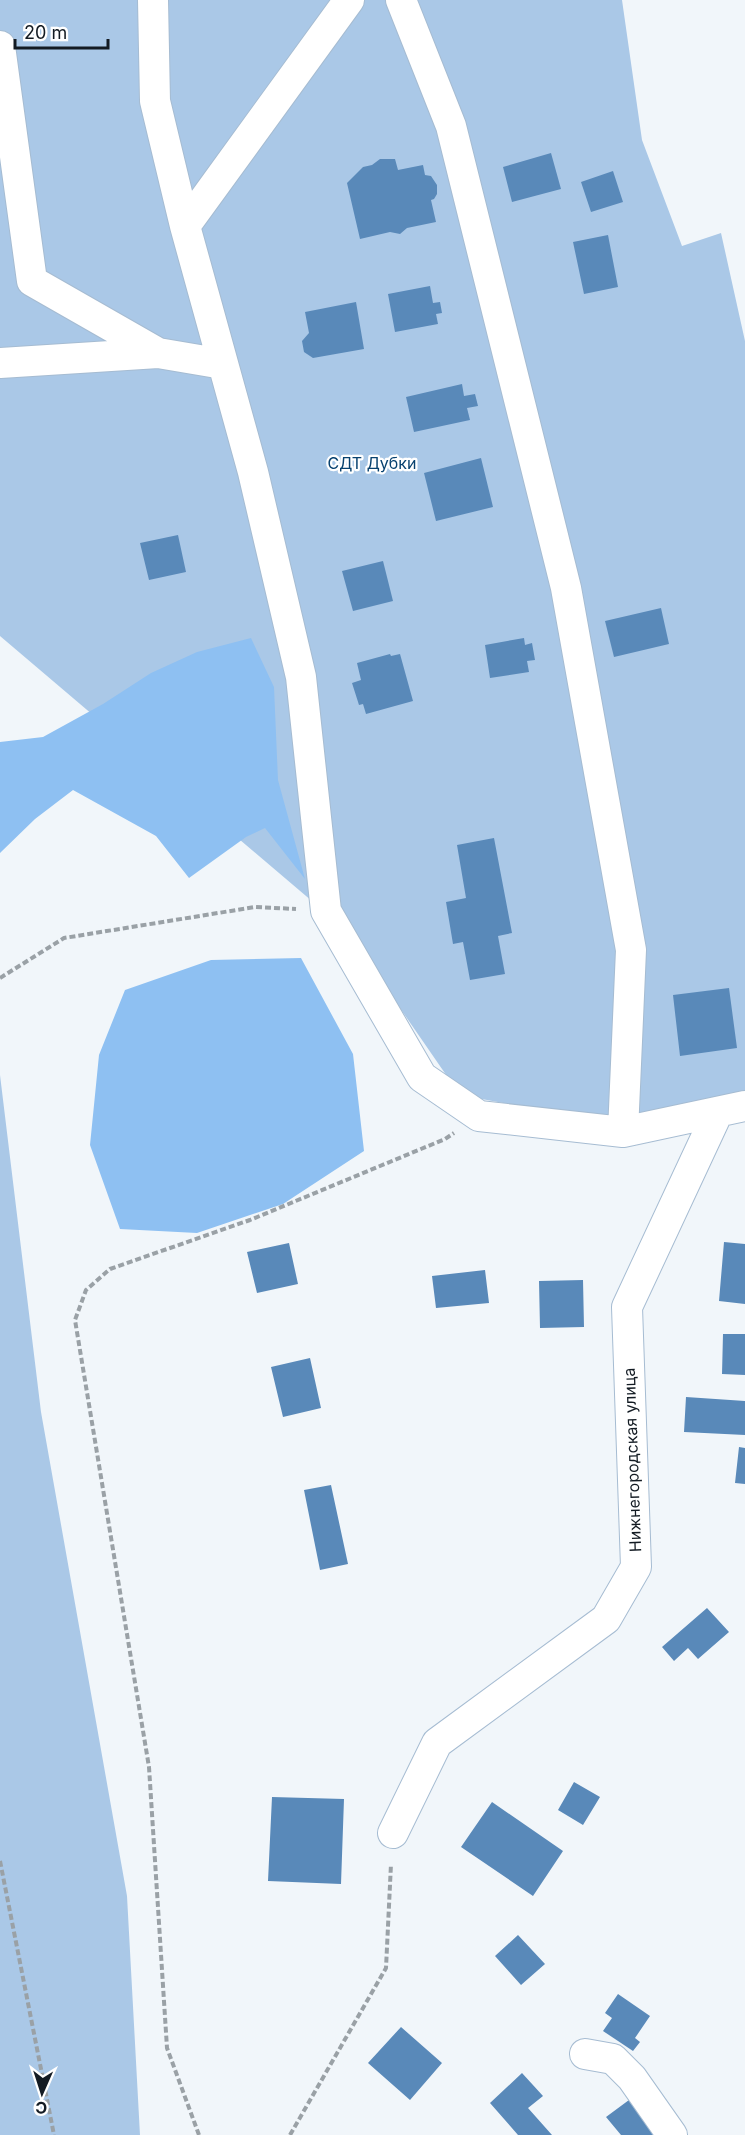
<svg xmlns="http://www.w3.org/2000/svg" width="745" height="2135" font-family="Inter,sans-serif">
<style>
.green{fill:#aac8e7}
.forest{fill:#8ec0f2}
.building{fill:#5989b9}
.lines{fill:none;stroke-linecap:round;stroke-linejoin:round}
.minor-casing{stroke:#a6bcd2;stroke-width:32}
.path{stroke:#9aa1a6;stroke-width:4;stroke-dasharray:6 3;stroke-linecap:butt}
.minor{stroke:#fff;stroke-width:30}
.labels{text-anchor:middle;stroke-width:4.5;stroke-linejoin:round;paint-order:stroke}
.park-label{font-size:16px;fill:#07416f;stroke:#fff}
.street-label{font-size:16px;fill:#131b23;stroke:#fff}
</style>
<rect width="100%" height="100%" fill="#f1f6fa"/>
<path class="green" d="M0,0H622L642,140L682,246L721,233L745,341V1095L613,1123L460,1095L346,930L0,636Z
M0,1075L41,1412L127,1896L140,2135H0Z"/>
<path class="forest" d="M251,638L274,687L278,780L305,879L265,828L246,837L189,878L156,836L73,790L35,819L0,853V742L43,737L103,704L151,673L197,652Z
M301,958L353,1054L364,1151L283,1204L197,1233L120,1229L90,1145L99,1055L125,990L211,960Z"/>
<path class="building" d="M551,153L561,189L512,202L503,167Z
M380,159H395L398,170L423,165L425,175L431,176L437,185V194L434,199L431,200L436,222L407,228L400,234L390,232L360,239L347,183L363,167L372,165Z
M613,171L623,202L591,212L581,182Z
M608,235L618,287L584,294L573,242Z
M430,286L433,303L440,302L442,313L436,314L438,324L395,332L388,294Z
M356,302L364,349L313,358L304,352L302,341L309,333L305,312Z
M462,384L464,396L475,394L478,406L467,408L470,420L414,432L406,397Z
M481,458L493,507L436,521L424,473Z
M178,535L186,572L149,580L140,543Z
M383,561L393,601L353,611L342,571Z
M661,608L669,644L614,657L605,621Z
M524,638L525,645L532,643L535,660L527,661L529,672L490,678L485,645Z
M390,654L391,656L400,654L413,701L366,714L363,704L359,705L352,683L361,680L357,663Z
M494,838L512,933L498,936L505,974L470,980L463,942L453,944L446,902L466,898L457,845Z
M729,988L737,1048L680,1056L673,995Z
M724,1242L745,1244V1304L719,1301Z
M289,1243L298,1284L257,1293L247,1252Z
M485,1270L489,1303L436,1308L432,1276Z
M583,1280L584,1327L540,1328L539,1281Z
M723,1334H745V1375L722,1374Z
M310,1358L321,1408L283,1417L271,1367Z
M686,1397L745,1401V1435L684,1432Z
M739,1447L745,1448V1484L735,1483Z
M331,1485L348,1564L320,1570L304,1490Z
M707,1608L729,1632L698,1659L688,1648L674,1661L662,1647Z
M574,1782L600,1797L583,1825L558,1810Z
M272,1797L344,1799L341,1884L268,1881Z
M492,1802L563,1851L533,1896L461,1847Z
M518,1935L545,1964L521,1985L495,1956Z
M618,1994L650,2016L635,2038L640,2042L633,2051L603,2031L612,2018L605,2013Z
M401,2027L442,2063L410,2100L368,2063Z
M522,2073L543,2096L528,2108L552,2135H518L490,2103Z
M629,2100L657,2135H621L606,2117Z"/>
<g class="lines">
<g class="minor-casing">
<path id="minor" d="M153,0L155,101L185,226L253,472L301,677L326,911L422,1077L479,1116L623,1132L745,1106
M401,0L451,126L566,588L631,950L623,1132
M0,46L32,281L158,353L223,364
M185,226L349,0
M0,363L158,353
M393,1833L437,1743L606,1619L636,1567L627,1307L718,1112
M585,2054L613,2059L632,2078L672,2135"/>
</g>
<path class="path" d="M0,978L64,938L255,907L296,909
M0,1861L54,2135
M199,2135L167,2048L149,1767L75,1320L86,1290L110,1269L250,1220L445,1139L454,1133
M290,2135L386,1968L391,1864"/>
<use href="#minor" class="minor"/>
</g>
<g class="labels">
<g class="park-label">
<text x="372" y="469">СДТ Дубки</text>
</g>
<g class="street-label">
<text transform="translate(632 1460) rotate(-92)" y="6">Нижнегородская улица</text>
</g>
</g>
<g transform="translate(42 2093) rotate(183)" stroke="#ffffff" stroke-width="4.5" paint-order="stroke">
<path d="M0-4.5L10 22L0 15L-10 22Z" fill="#131b23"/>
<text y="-9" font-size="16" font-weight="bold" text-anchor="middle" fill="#131b23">С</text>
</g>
<path d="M15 39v9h93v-9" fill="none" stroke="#131b23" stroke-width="3"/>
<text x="24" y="39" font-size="18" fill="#131b23" stroke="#ffffff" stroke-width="4.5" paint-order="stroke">20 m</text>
</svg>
